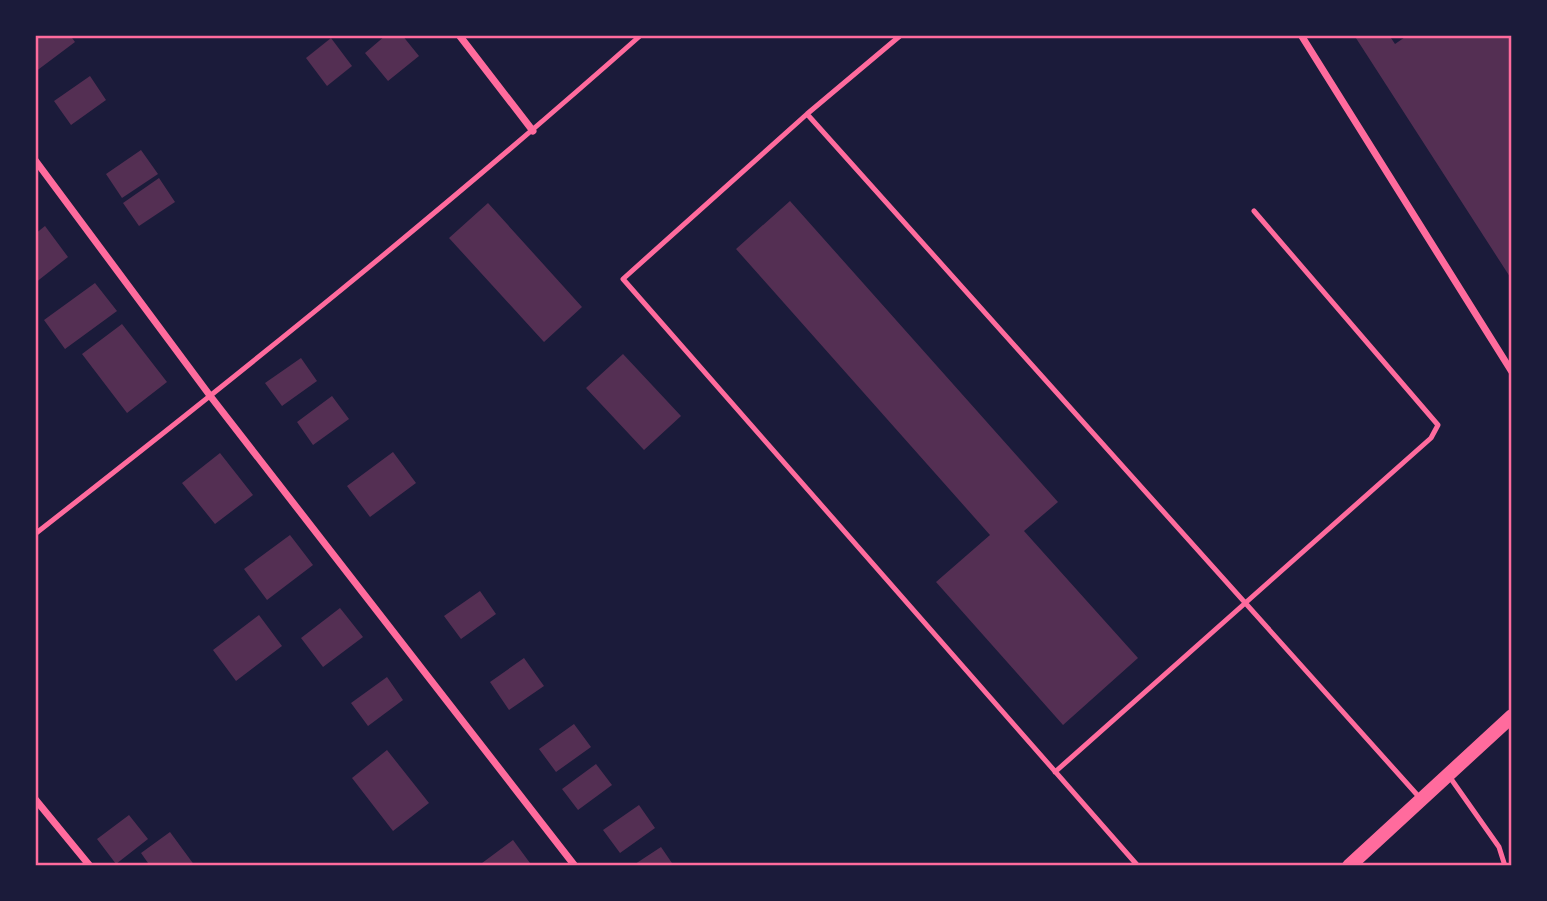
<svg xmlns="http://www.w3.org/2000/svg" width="1547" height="901" font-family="'Noto Sans',sans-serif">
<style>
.building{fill:#542f53}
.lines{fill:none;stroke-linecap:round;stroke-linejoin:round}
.service{stroke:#ff6b9d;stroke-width:5}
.minor{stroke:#ff6b9d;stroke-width:7}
.secondary{stroke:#ff6b9d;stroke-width:14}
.neatline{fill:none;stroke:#ff6b9d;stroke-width:2.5}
</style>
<rect width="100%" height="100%" fill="#1b1b3a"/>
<path class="building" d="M35,35H70L75,42L35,72Z
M386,35H402L419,56L388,81L365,53Z
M1354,35H1389L1395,44L1408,35H1509L1512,40V280Z
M331,38L352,66L327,86L306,58Z
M90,76L106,100L71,125L54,101Z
M141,150L158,174L122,198L106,174Z
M159,178L175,202L139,226L123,203Z
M790,201L1058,502L1024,531L1138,658L1063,725L936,582L990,535L736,249Z
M488,203L582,307L544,342L449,238Z
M45,226L68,257L35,283V234Z
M95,283L117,311L65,349L44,320Z
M122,324L167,382L127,413L82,354Z
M623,354L681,416L644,450L586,388Z
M301,358L317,381L282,406L265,383Z
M332,396L349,419L313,445L297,422Z
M393,452L416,483L370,517L347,486Z
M220,453L253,495L215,524L182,483Z
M290,535L313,565L267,600L244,569Z
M480,591L496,614L461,639L444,616Z
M340,608L363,637L323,667L301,638Z
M259,615L282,646L236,681L213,650Z
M524,658L544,686L509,710L490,682Z
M387,677L403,700L368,726L351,703Z
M574,724L591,747L556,772L539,749Z
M387,750L429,803L393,831L352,778Z
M596,764L612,785L578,810L562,789Z
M639,805L655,828L620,853L603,830Z
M129,815L148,839L116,864L97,839Z
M170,832L195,866H143L148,863L141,853Z
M513,840L530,863L526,866H478Z
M661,847L674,866H632Z"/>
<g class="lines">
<path class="service" d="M901,35L807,114L623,279L1138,866
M807,114L1420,798
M35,534C241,373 445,209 641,35
M1055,772L1431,438L1438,425L1254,211
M1449,776L1499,847L1505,866"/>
<path class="minor" d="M459,35L533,131
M1301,35L1512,372
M35,160L211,397L575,866
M35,799L90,866"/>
<path class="secondary" d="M1349,866L1512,716"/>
</g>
<rect width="1547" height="901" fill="none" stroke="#1b1b3a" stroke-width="74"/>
<rect x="37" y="37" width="1473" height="827" class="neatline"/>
</svg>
